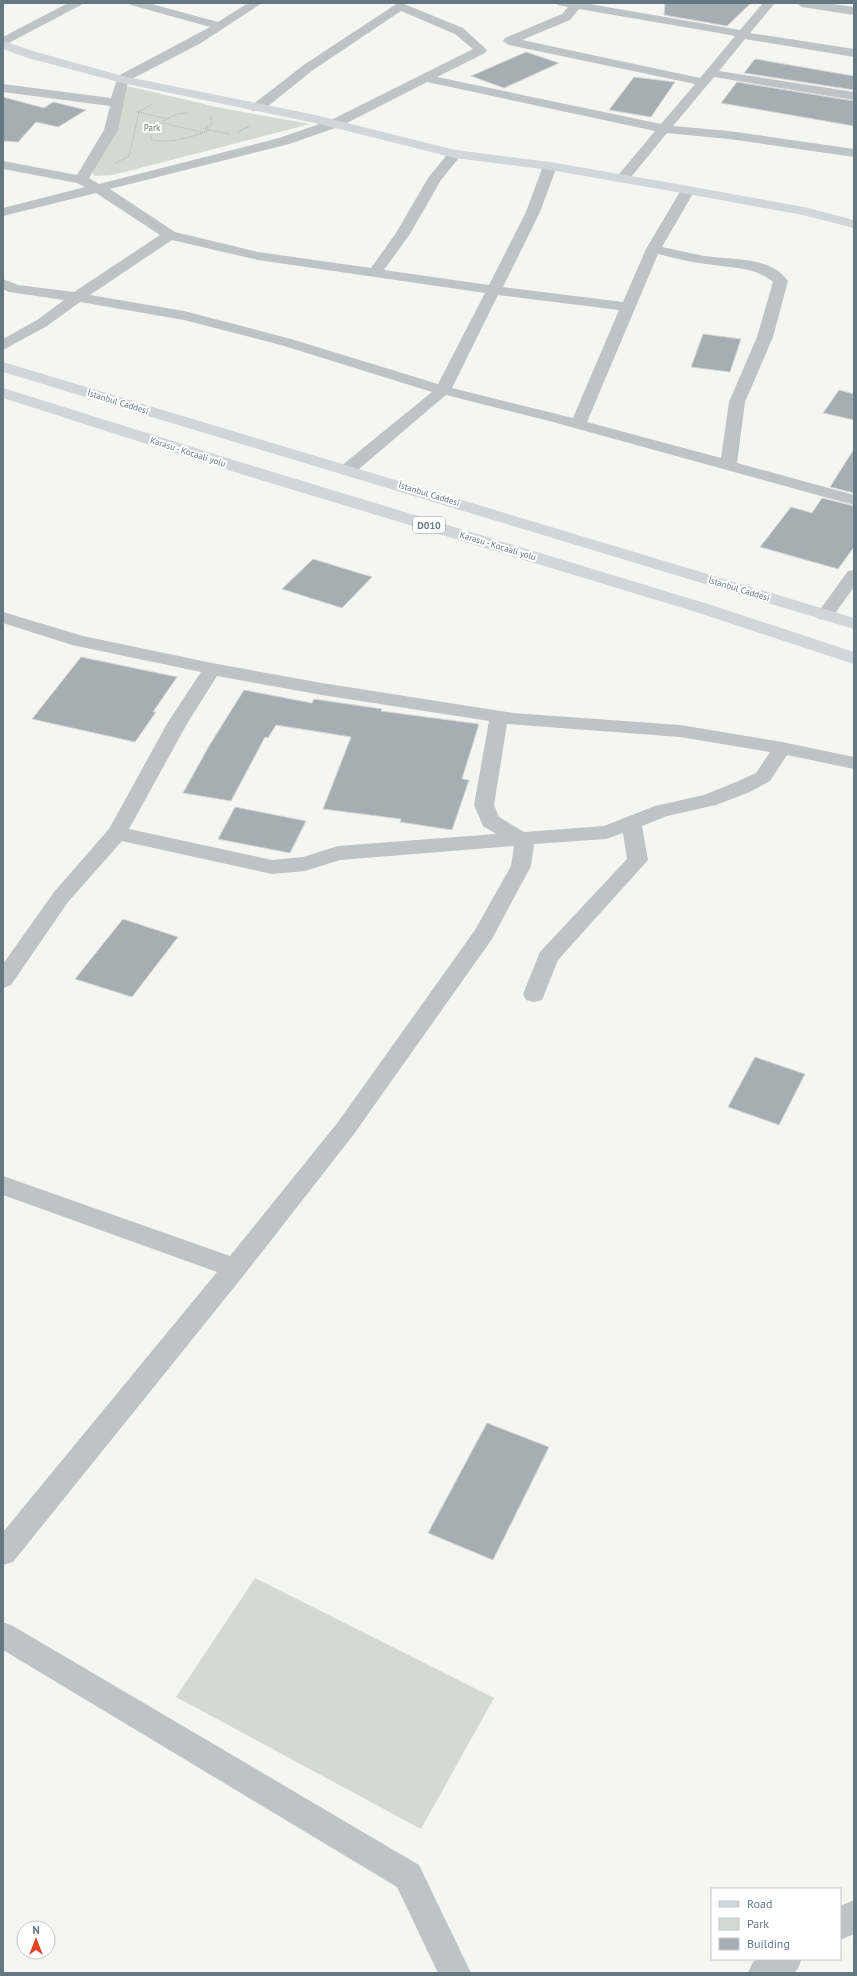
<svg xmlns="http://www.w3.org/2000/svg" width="857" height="1976" font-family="'PT Sans',sans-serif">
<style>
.green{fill:#d5dad1}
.building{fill:#a5afb3;stroke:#d7d6d4}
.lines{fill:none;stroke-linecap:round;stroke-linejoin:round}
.path{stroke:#b8bbbd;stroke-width:1.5;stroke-dasharray:1 1;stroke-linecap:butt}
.minor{fill:#bec3c6;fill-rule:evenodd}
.major{fill:#d1d6da;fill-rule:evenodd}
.highway{fill:#d1d6da;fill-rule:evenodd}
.labels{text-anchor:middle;stroke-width:4;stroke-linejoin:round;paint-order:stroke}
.far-park-label{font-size:9px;fill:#697a63;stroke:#fff}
.far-street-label{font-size:9px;fill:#647883;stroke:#fff}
.shield{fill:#fff;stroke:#92a0a8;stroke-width:1}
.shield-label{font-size:10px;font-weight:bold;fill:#647883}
</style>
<rect width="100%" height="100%" fill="#f5f5f1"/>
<path class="green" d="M127,86L221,108L310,124L113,175L95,176L92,172Z
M255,1578L494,1698L421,1829L176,1697Z"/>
<path class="building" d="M665,3H751L727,26L664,15Z
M526,52L559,63L504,88L471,76Z
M755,59L854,76V90L744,73Z
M634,77L675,82L651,117L609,110Z
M737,82L854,101V126L721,103Z
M3,97L44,108L53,102L86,110L58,127L36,122L18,142L3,141Z
M703,334L741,339L730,372L691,367Z
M839,390L854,394V420L823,413Z
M854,449V493L830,487Z
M822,498L854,506V547L838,569L760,547L791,507L812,513Z
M313,559L372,577L342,608L282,589Z
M81,657L177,677L153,712H156L135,742L32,719Z
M244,690L312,703L314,699L382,709L381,711L479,724L462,779L469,780L452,830L400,822L401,819L323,809L351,737L276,725L268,738L265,737L231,801L183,793L209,746Z
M235,807L306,821L290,853L218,839Z
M123,919L178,937L132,997L75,979Z
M755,1057L805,1074L779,1125L728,1107Z
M487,1423L549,1447L493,1560L428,1533Z"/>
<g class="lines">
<path class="path" d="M139,112L167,119L177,114L187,113
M139,112L152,104
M210,117L212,124L205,129L230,134
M167,119L150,131L151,140C172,143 190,138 210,130
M161,123L203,132
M238,132L250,126
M116,163L129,156L139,112H136"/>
<path class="minor" d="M68,3H83L81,5L3,46V37Z
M129,3H148L218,22L248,3H262L201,43L128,81L118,130L89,178L99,184L279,138L331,120L473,49L455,34L401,11L313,70L262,111H252L251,108L252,105L305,64L398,3L404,4L463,28L487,50L485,53L437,77L661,124L695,84L509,45L503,41L505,38L562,14L568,7L558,5L556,3H584L740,30L763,3H775L750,33L854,49V57L745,39L719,71L854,92V100L714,77L673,126L729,131L854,149V157L729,139L667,133L627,182H617L615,179L655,131L427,82L341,126L289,144L110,189L175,232L258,252L371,268L396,233L428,178L450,151H460L462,154L441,180L410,234L384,270L489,285L526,212L543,166L545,163H555L557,166L540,212L503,287L623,302L646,249L681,190L683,187H693L695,190L662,247C676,250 690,253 704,256C731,260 771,256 788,281L773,337L745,402L737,463L854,495V505L553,422L446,395L353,474L347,475L341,474L339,470L341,466L432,392L281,345L184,320L80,302L47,326L3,350V339L37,320L64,300L9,292L3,289V279L18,285L74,292L160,235L96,193L3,216V208L85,187L77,183L3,169V161L77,175L104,130L110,106L3,92V84L111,98L118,76L210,27L131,5ZM579,9L719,33L735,36L700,78L522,40L570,20ZM172,240L258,260L485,293L438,384L291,339L184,311L90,295ZM658,254C674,258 690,262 706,264C730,268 754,266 773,282L757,337L729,402L721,458L587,422ZM498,295L619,310L573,418L452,388Z
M796,3H825L854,7V15L802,7Z
M854,570V587L831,619L825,620L819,619L816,615L819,611L848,571Z
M3,612L83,636L212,663L322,683L513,713L680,725L782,742L854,757V769L787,755L770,781L750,792L716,805L667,816L642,826L648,860L558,960L542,1000L534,1002L526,1000L523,994L540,952L627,859L623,833L606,839L534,844L531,866L492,939L354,1134L244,1275L13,1562L3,1565V1532L217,1272L3,1195V1176L230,1256L338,1122L475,930L511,866L514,846L340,860L305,871L272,874L122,841L68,902L11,985L3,988V964L54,892L109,829L168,722L201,672L72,645L3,623ZM217,676L322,695L489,721L474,805L483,826L496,834L338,846L303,857L272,860L129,829L188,722ZM507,724L680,737L770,752L756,773L736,782L704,795L655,806L604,826L524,832L499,817L494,805Z
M3,1622L13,1626L419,1865L471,1973H438L397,1887L3,1650Z
M854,1900V1934L840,1940V1906Z
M757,1959H802L797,1970L793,1973H748L753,1962Z"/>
<path class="major" d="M3,41L36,52L123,76L315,115L455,150L550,162L688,186L804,207L854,220V228L803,215L688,194L550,170L455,158L315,123L122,83L28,58L3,49Z"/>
<path class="highway" d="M3,362L854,618V629L3,372Z
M3,388L240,462L708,604L854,652V664L696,612L228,470L3,398Z"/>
</g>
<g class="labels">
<g class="far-park-label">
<text x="152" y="131">Park</text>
</g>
<g class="far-street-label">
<text transform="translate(118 402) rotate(17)" y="3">İstanbul Caddesi</text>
<text transform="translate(188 452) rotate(18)" y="3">Karasu - Kocaali yolu</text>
<text transform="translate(429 494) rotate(17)" y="3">İstanbul Caddesi</text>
<text transform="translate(498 546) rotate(17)" y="3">Karasu - Kocaali yolu</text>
<text transform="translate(739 589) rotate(17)" y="3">İstanbul Caddesi</text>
</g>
<rect class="shield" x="413" y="517" width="32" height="16" rx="3"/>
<g class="shield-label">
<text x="429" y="529">D010</text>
</g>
</g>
<rect width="857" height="1976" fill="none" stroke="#647883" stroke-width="8"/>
<rect x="711" y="1888" width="130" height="72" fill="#ffffff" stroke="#c1c9cd"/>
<rect x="719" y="1901" width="20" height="6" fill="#d1d6da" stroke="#c1c9cd"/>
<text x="747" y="1908" font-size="12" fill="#647883">Road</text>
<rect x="719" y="1918" width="20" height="12" fill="#d5dad1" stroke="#c1c9cd"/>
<text x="747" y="1928" font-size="12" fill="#647883">Park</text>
<rect x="719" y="1938" width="20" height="12" fill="#a5afb3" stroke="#c1c9cd"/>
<text x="747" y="1948" font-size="12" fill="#647883">Building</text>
<g transform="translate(36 1940)"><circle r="19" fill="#ffffff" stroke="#c1c9cd"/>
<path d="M0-3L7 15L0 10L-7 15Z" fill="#e34024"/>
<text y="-6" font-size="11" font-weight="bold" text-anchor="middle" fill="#647883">N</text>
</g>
</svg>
